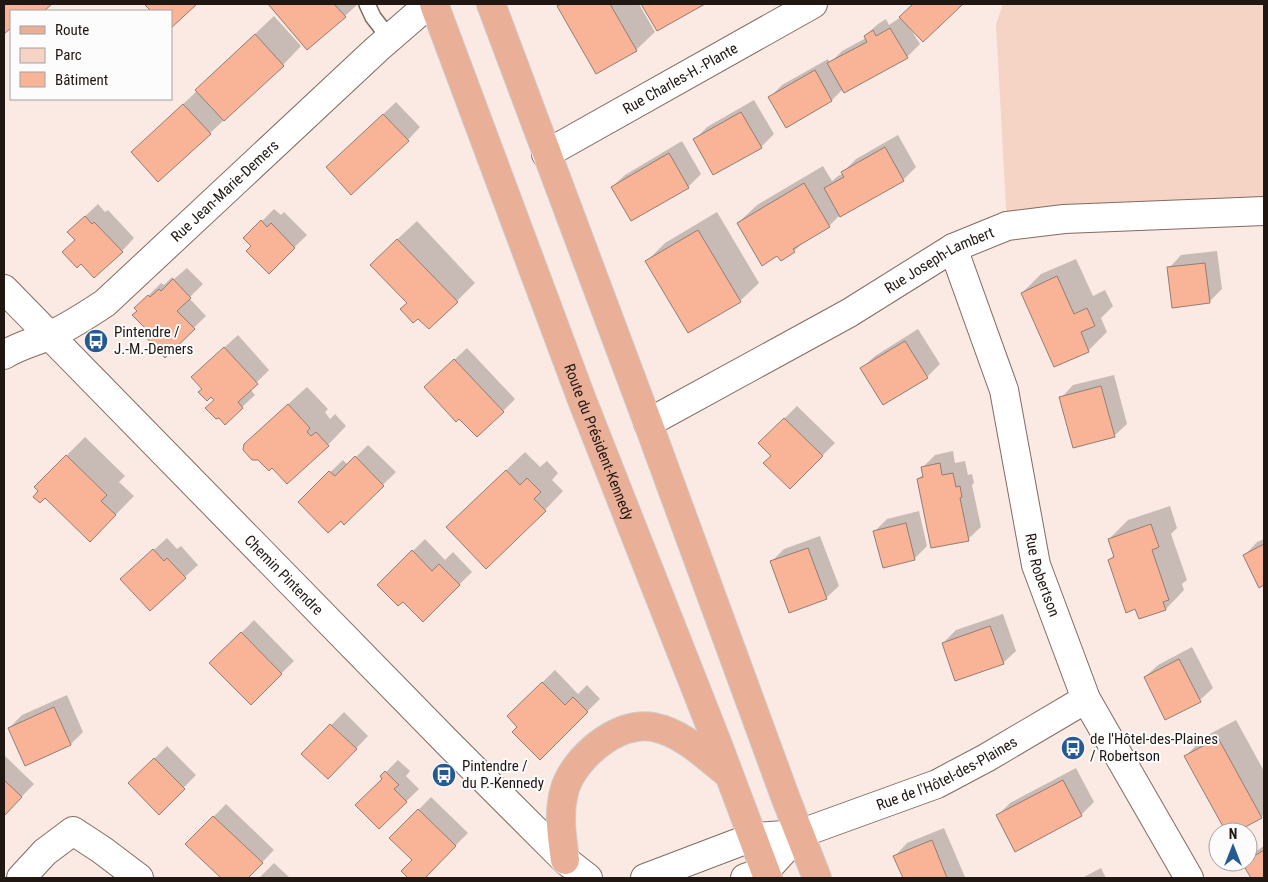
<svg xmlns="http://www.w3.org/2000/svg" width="1268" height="882" font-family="'Roboto Condensed',sans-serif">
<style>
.green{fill:#f5d3c5}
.shadow{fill:#0003}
.building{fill:#f9b498;stroke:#947c72}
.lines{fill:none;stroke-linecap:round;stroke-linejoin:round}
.lane-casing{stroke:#826b61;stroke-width:18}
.street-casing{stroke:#826b61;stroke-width:30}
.secondary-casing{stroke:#826b61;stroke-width:30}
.primary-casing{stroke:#cecccb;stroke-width:30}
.lane{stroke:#fff;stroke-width:15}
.street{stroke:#fff;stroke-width:28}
.secondary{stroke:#fff;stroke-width:28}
.primary{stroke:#e9af97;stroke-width:28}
.labels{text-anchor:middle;stroke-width:4;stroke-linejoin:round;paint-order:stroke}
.street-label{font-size:15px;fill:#201713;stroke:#fcfcfc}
.poi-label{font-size:15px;fill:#201713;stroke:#fcfcfc;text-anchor:start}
</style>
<rect width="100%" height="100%" fill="#fbeae4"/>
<path class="green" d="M1003,4H1264V212L1007,226L996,24Z"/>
<path class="shadow" d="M4,4H50L42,11H11V26L4,33Z
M146,4H196L171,26V11H153Z
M269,4H358L345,16L308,48Z
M561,4H639L655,32L636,50L559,6Z
M643,4H703L657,29Z
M914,4H961L923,40L910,28L920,44L907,57L844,91L843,89L832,100L786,126L769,98L782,85L828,59L830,63L842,51L866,38L865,36L878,24L886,19L889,25L901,17Z
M274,16L301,46L283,65L210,133L132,152L197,91L215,72Z
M754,100L774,134L761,147L694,140L707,127Z
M396,102L420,127L408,140L340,155Z
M898,135L916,167L903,180L839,216L829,226L806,240L794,251L778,254L738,223L757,205L823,166L832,181L838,176L844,173L843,172L856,159Z
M682,141L701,174L688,187H612L625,175Z
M98,204L105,212L108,210L134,238L122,251L76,240L81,220Z
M274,209L281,215L284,212L307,235L269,272L253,246L245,238Z
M717,212L759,283L740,301L647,261L665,243Z
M417,221L475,283L457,301L408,303L390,246Z
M1217,251L1222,289L1209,302L1169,268L1181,255Z
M1076,259L1093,296L1105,290L1113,306L1101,318L1107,332L1089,350L1055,366L1022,293L1041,274Z
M187,268L203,284L189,298L206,316L165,356L136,308L161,283L164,285L172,277L174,279Z
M918,329L940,364L927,377L862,368L875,356Z
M238,335L269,370L250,389L255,395L225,423L215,399L203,388L205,365Z
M467,348L515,399L503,411L438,375Z
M1114,375L1127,424L1114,436L1061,398L1073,385Z
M307,387L328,409L325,412L330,419L335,414L346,426L328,445L272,466L245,445L264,426Z
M797,406L835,443L790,488L772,455L760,443Z
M85,437L125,476L119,482L134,496L90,541L35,487Z
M368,445L396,472L344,523L341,519L299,502L343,460L348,465Z
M953,451L955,463L965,461L968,475L972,474L974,483L972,485L981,527L968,539L918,479L924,474L923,467L935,455Z
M525,452L540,467L547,461L558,473L552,480L563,491L545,510L466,509Z
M1170,506L1177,528L1171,534L1187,580L1182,584L1184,590L1166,609L1140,617L1109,560L1114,555L1109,539L1128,520Z
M919,511L927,546L915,558L884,566L875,531L887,519Z
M820,536L839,586L826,598L771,562L784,549Z
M167,538L177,549L181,546L198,565L150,609L135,567Z
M425,539L445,560L453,552L472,572L423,620L403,600L379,585Z
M1264,539V584L1260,586L1245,555L1257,542Z
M1003,614L1016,651L1003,663L943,643L956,630Z
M254,620L294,661L251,703L211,663Z
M1192,647L1213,688L1200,700L1166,718L1145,677L1158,665Z
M555,670L578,694L587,685L600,699L540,758L519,727L508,716Z
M67,695L83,732L71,744L9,728L22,715Z
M344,712L368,736L328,778L303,754Z
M1236,720L1264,771V814L1261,817L1234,832H1228L1186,756L1204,737Z
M167,746L196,775L159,813L130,783Z
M4,755L34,784L4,815Z
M398,760L410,771L406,776L419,789L379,828L384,779L382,776Z
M1076,768L1094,802L1081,815L997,816L1010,803Z
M431,797L468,833L423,878H410L403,871L414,860L391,838Z
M226,804L274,850L247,878H223L187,844Z
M944,828L965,877L964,878H904L895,856L907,843Z
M1264,846V878H1252L1244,863L1248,862V859L1256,851Z
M274,863L290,878H259Z
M1101,868L1106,878H1082Z"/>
<path class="building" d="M4,4H52L44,11H11V28L4,34Z
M144,4H197L171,28V11H151Z
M268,4H334L346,17L307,50Z
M561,4H610L637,51L596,74L557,6Z
M641,4H705L657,31Z
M913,4H961L962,5L923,42L899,17Z
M890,28L908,58L844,93L827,63L867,42L864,36L873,30L876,36Z
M255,34L284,66L224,121L195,90Z
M815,70L832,101L786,128L768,97Z
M183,104L211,134L158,182L131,152Z
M741,112L762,148L713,175L693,139Z
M383,114L409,141L351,195L326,167Z
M885,147L904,181L840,217L824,188L844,177L841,172Z
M669,153L689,188L631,221L611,187Z
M804,183L830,227L793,249L795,252L781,261L777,256L762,266L737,223Z
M85,216L92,224L94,222L123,252L94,278L81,264L77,268L62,252L75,240L67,232Z
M261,220L267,227L271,223L295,248L269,274L246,251L251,246L243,238Z
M698,230L741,302L688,333L645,261Z
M397,239L458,302L429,329L418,319L413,323L400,309L407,303L370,265Z
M1205,263L1210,303L1172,308L1167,267Z
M1057,276L1074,314L1087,308L1095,326L1081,332L1089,352L1054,367L1021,293Z
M173,279L191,298L177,311L195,329L165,358L141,332L145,328L132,315L137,311L134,308L148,295L150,297L159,289L161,291Z
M905,341L928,378L883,405L860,368Z
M224,347L258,384L238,402L243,408L225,425L219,418L216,419L205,408L214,400L211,397L207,401L198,392L202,389L191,377Z
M454,359L504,412L477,437L459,419L456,422L424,387Z
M1101,386L1115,437L1073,448L1059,397Z
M288,404L310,428L307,432L311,436L316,432L329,446L287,484L272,468L269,471L258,460H252L243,450L244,444Z
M784,418L823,456L790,489L763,463L771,456L758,443Z
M66,455L107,495L101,501L116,515L90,542L45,498L40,503L33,497L38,491L34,487Z
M355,456L384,486L344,525L341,521L328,533L298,502L329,471L335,476Z
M940,463L942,475L953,473L956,487L960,486L962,497L960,498L969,541L931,548L917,479L923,477L921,467Z
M506,470L520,485L527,478L541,492L534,499L546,511L486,569L446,527Z
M906,523L915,560L883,568L873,531Z
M1151,524L1159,547L1152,550L1169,600L1163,602L1166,610L1139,619L1135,609L1126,613L1108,560L1114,557L1108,539Z
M1264,544V585L1259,588L1243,555Z
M808,548L827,599L789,613L770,561Z
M153,549L164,561L167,558L186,578L150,611L120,579Z
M412,550L432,571L439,564L460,585L423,622L403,602L398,606L377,585Z
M990,626L1004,664L955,681L942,643Z
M241,632L282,674L251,705L209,663Z
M1179,659L1201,702L1165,720L1144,677Z
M542,682L565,705L573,697L588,712L540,760L512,732L517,727L507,716Z
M54,707L71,745L25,766L8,728Z
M330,724L357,749L328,779L301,754Z
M1218,738L1262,818L1236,832H1226L1184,756Z
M154,758L185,789L159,815L128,783Z
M385,771L399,785L394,789L407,802L379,829L355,805L382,779L380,776Z
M4,780L22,797L4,816Z
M1063,780L1082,816L1015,852L996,815Z
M418,809L456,846L425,878H408L401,871L412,860L389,838Z
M213,816L263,863L248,878H221L185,844Z
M932,840L947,878H903L893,856Z
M1264,850V878H1251L1242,863L1248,862V860Z"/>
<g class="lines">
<g class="lane-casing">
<path id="lane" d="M367,4L373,17L390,39"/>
</g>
<g class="street-casing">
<g id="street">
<path id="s1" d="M546,154L813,4"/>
<path id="s2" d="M953,248L1004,390L1036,565L1086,699L1189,878"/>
<path id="s3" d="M4,355C18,346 35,342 51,335C70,326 87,315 105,303L377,49L429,4"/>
<path id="s4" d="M648,423L849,313L953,248L1007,226L1064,219L1264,211"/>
<path id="s5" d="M799,834L937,784L986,758L1086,699"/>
<path d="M21,878L45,852L73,831L102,850L139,878"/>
</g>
</g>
<g class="secondary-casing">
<g id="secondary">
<path id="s6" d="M4,289L447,742L565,860L588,878"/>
<path d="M645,878L753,837L799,834"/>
<path d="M745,878L765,871L799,834"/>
</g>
</g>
<g class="primary-casing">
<g id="primary">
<path id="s7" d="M434,4L582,400L718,745L768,878"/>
<path d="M491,4L648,423L786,799L817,878"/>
<path d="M565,860C562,837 558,815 564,792C572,759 618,720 653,727C683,733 704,755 727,773"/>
</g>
</g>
<use href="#lane" class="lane"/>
<use href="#street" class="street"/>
<use href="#secondary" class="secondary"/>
<use href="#primary" class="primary"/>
</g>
<defs>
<g id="bus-disc" transform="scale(1.25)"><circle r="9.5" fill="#245992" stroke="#fcfcfc"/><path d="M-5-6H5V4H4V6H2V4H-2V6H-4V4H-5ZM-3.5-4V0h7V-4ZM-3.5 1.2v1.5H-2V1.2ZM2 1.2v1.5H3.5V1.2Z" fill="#fff"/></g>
</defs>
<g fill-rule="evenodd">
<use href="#bus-disc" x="96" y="341"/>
<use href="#bus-disc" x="1073" y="748"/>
<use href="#bus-disc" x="444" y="775"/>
</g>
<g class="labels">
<g class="street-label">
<text dy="5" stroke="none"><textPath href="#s1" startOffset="154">Rue Charles-H.-Plante</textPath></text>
<text dy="5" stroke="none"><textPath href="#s3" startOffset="278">Rue Jean-Marie-Demers</textPath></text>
<text dy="5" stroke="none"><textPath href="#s4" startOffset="334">Rue Joseph-Lambert</textPath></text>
<text dy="5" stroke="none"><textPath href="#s7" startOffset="468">Route du Président-Kennedy</textPath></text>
<text dy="5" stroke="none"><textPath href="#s2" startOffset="340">Rue Robertson</textPath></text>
<text dy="5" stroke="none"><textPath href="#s6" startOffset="400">Chemin Pintendre</textPath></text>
<text dy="5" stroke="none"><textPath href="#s5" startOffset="160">Rue de l'Hôtel-des-Plaines</textPath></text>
</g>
<g class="poi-label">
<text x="114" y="337">Pintendre /<tspan x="114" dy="17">J.-M.-Demers</tspan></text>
<text x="1090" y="744">de l'Hôtel-des-Plaines<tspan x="1090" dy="17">/ Robertson</tspan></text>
<text x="462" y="771">Pintendre /<tspan x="462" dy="17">du P.-Kennedy</tspan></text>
</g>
</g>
<rect width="1268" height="882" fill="none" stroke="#201713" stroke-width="10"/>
<rect x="10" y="10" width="162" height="90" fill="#fcfcfc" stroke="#a4a09f"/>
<rect x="20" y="26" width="25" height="8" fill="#e9af97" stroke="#a4a09f"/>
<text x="55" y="35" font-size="15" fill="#201713">Route</text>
<rect x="20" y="48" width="25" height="15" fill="#f5d3c5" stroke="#a4a09f"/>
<text x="55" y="60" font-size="15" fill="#201713">Parc</text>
<rect x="20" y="72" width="25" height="15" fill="#f9b498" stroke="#a4a09f"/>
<text x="55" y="85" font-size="15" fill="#201713">Bâtiment</text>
<g transform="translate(1233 847)"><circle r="24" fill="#fcfcfc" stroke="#a4a09f"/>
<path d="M0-4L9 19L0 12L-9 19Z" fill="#245992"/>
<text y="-8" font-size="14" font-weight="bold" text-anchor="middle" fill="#201713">N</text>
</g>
</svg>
